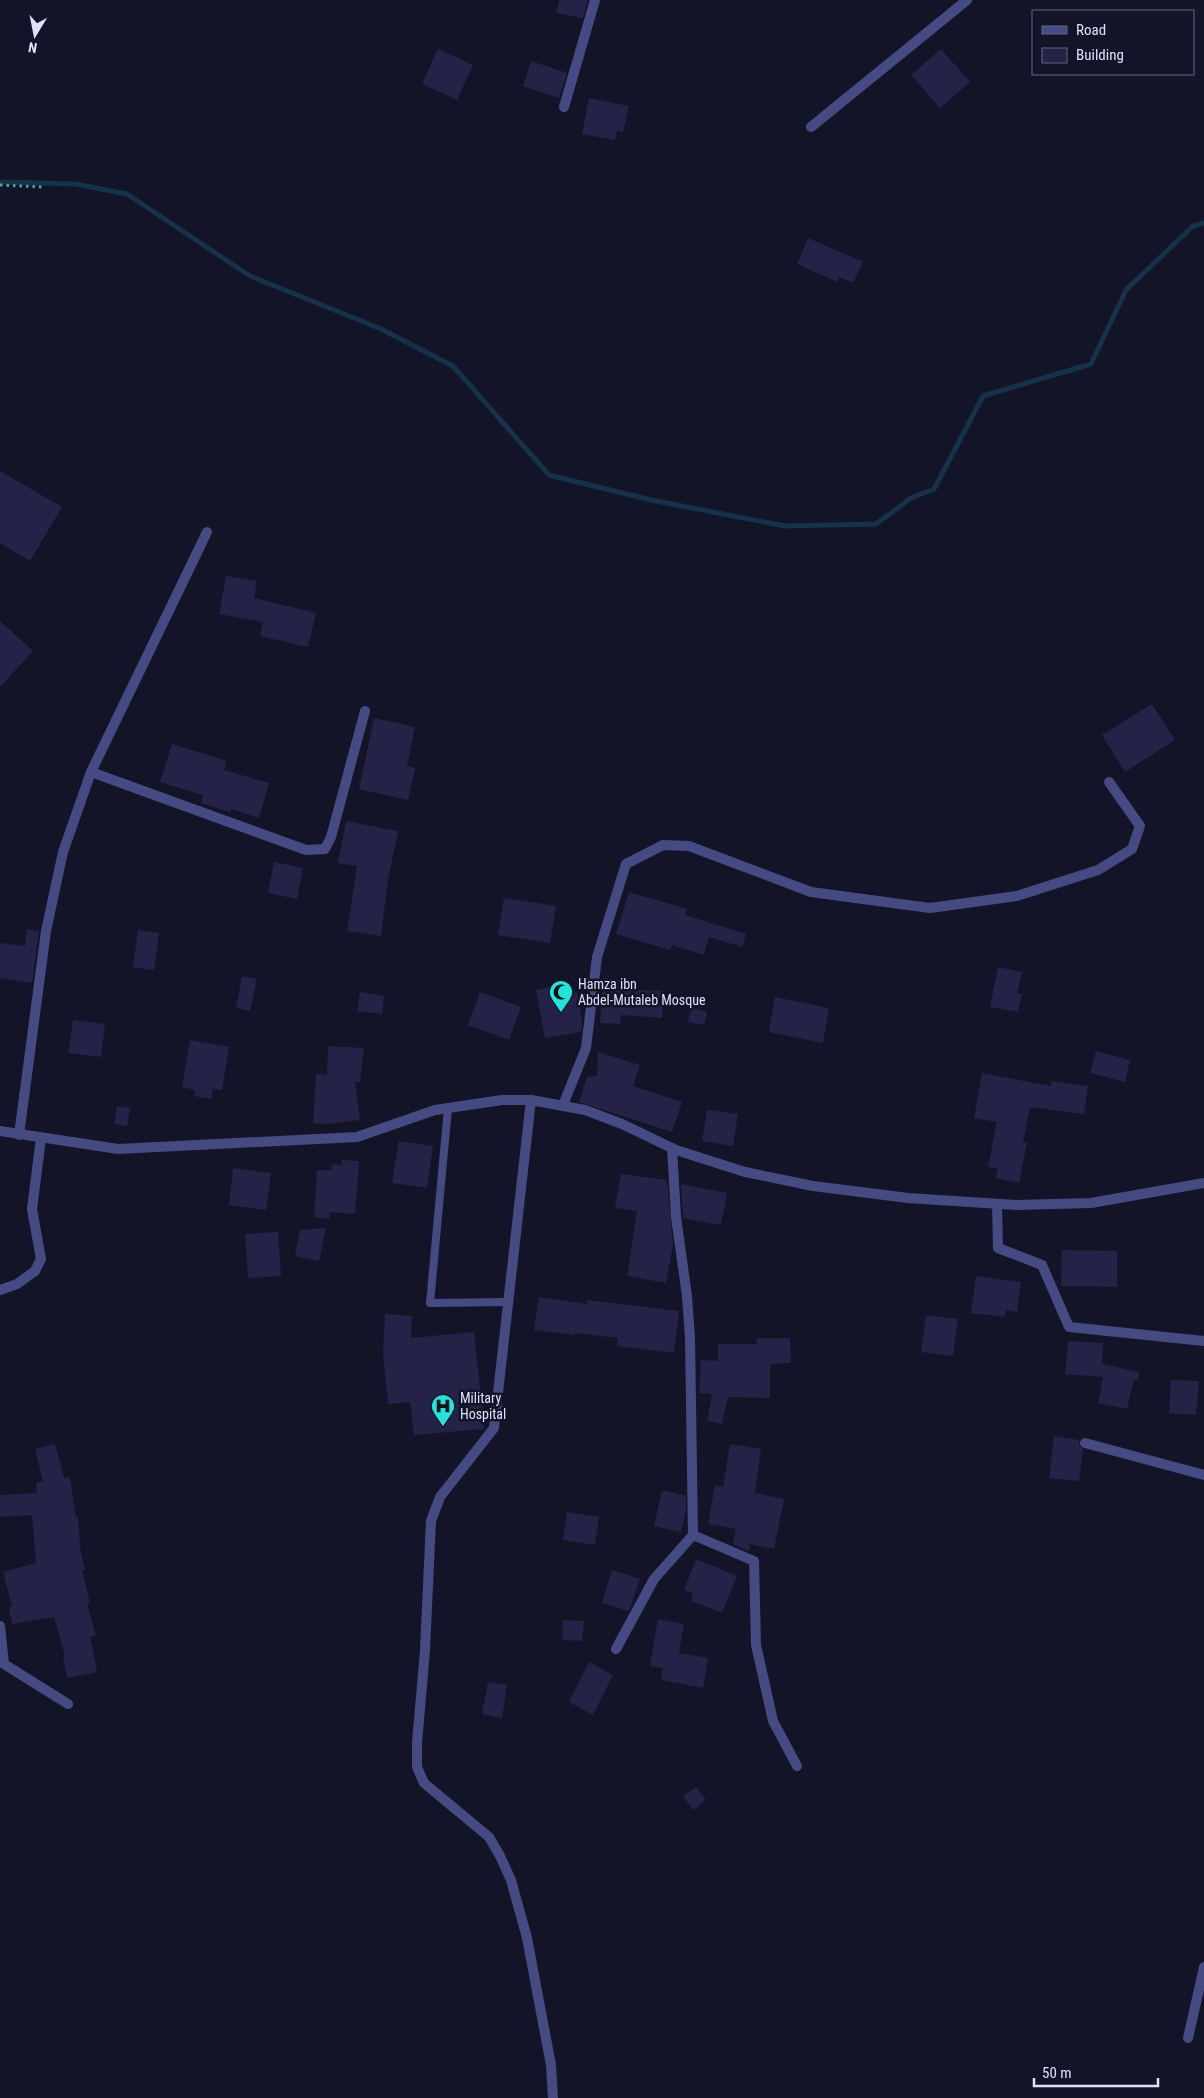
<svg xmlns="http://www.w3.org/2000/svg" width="1204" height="2098" font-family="'Roboto Condensed',sans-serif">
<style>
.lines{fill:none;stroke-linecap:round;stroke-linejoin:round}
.stream{stroke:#16314a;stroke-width:5}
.building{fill:#242247}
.path{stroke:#40ae98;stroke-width:3;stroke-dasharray:2.5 4;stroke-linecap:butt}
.service{stroke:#454b82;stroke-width:8}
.minor{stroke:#454b82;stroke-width:10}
.tertiary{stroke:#454b82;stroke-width:10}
.labels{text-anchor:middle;stroke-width:5;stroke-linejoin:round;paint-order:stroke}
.poi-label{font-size:14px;fill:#dfe0fb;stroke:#141428;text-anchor:start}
</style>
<rect width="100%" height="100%" fill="#141428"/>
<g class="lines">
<path class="stream" d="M0,182L75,184L127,194L250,276L381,329L453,366L549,475L651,500L785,526L876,524L911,498L934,489L983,396L1091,364L1126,290L1193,226L1204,223"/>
</g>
<path class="building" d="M559,0H588L583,18L556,13Z
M438,49L473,65L457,100L422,84Z
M941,49L970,82L940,108L911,75Z
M531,61L567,73L559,98L523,86Z
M589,98L629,106L623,132L617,131L615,140L582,134Z
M808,238L863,262L853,283L839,277L837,282L797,264Z
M0,471L62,507L30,561L0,543Z
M226,576L257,581L254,598L316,613L308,647L260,636L263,622L219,614Z
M0,621L33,651L0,687Z
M1152,704L1175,740L1125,772L1102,735Z
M374,718L415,727L407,766L415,768L408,800L359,789Z
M172,744L227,761L224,770L269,783L259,818L231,809L230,812L201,803L203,795L160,782Z
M346,821L398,831L388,880L381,936L347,931L357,866L338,863Z
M274,862L303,868L297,899L268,893Z
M629,892L687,909L685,915L746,934L742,947L709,937L704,955L672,945L670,950L616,934Z
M504,898L556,906L550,943L498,935Z
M27,929L39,931L32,983L0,978V943L25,946Z
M138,930L159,933L154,970L133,967Z
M998,967L1022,972L1017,993L1022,994L1018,1012L990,1007Z
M242,976L257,979L250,1011L236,1008Z
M603,978L626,980L625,989L664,991L662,1018L621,1015L620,1024L600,1023Z
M559,985L560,994L577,992L582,1020L581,1032L545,1038L536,990Z
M360,992L384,996L382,1014L357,1011Z
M480,992L521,1007L509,1040L468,1025Z
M775,997L829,1008L823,1043L769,1032Z
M691,1008L707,1012L704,1025L688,1022Z
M73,1020L105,1024L101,1057L68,1053Z
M190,1040L229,1047L222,1090L213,1089L211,1099L194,1096L195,1090L182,1087Z
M328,1046L364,1048L360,1082H355L360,1120L328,1124L313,1123L316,1074L327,1075Z
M1096,1051L1130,1060L1125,1082L1090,1073Z
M598,1052L640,1065L633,1086L682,1102L672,1132L579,1102L587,1077L597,1076Z
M982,1073L1051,1086V1081L1088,1086L1084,1114L1030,1107L1023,1142L1027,1143L1019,1183L996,1178L998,1168L988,1167L997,1122L974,1118Z
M117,1106L130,1108L127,1126L114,1124Z
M707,1110L738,1114L733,1146L702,1141Z
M399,1141L433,1146L427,1188L392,1183Z
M342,1160L359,1161L355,1214L330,1212L329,1219L314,1217L317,1170H331L332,1164L342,1165Z
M233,1168L271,1173L266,1210L229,1205Z
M621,1174L667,1180L673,1244L666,1283L627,1276L637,1211L615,1208Z
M681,1184L727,1193L721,1225L683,1218Z
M326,1228L319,1261L295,1256L300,1230Z
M278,1232L281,1276L248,1278L245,1234Z
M1062,1250L1117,1251V1287L1061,1286Z
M976,1276L1021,1282L1017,1312L1006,1310L1005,1317L971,1313Z
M539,1297L587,1304V1300L679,1311L674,1353L617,1346L618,1338L574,1333V1335L534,1330Z
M385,1314L412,1316L411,1338L474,1332L484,1429L414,1435L410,1402L388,1404L383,1353Z
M926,1315L958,1319L953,1356L921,1352Z
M757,1338H790L791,1363L770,1364V1398L728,1397L722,1424L707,1421L712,1394L699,1393L701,1360L718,1361V1344H757Z
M1068,1341L1103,1343L1102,1364L1139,1372L1138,1380L1134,1379L1127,1409L1098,1403L1103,1377L1065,1374Z
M1171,1380L1199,1381L1196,1415L1169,1413Z
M1054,1436L1079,1440V1445L1083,1449L1079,1481L1049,1478Z
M55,1444L64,1478L70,1477L76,1517H78L80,1547L85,1570H82L90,1603L87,1604L96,1635L90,1637L97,1672L67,1678L63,1656H65L54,1617L12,1624L9,1607L12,1606L3,1572L36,1563L32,1515L0,1517V1495L37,1493L36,1483L43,1481L35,1449Z
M730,1444L761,1449L755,1493L784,1499L774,1549L750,1544L749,1551L733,1544L736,1529L708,1524L715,1485L723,1487Z
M662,1490L686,1496V1509L681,1532L654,1526Z
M567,1512L599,1517L595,1545L563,1540Z
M696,1559L737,1576L722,1613L691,1601L693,1593L684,1590Z
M612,1570L640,1579L629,1611L602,1603Z
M658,1619L684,1624L679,1653L708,1658L703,1688L661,1680L663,1668L650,1666Z
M563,1620L584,1621L582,1641L562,1640Z
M589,1662L613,1675L593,1715L569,1702Z
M488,1682L507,1685L502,1718L482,1714Z
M696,1787L706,1800L693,1810L683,1796Z"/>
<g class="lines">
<path class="path" d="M0,185L42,187"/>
<path class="service" d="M448,1108L430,1303L508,1302"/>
<path class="minor" d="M564,107L595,0
M811,127L967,0
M91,772L306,850L325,849L331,837L365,711
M531,1100L494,1428L440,1497L431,1521L425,1650L417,1743V1767L424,1783L489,1837L500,1856L511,1880L527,1938L551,2065L553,2098
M563,1105L586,1048L597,957L626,864L663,845L689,846L811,892L930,908L1017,896L1098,870L1132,849L1140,826L1109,782
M19,1135L46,931L63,852L91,772L207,532
M672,1148L676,1217L687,1296L690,1338L693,1535L754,1561L756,1645L773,1721L797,1766
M997,1204L998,1248L1042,1265L1069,1327L1204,1341
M0,1290L17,1284L35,1271L41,1259L32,1209L41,1138
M1085,1443L1204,1475
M0,1626L4,1664L68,1704
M616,1649L654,1579L693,1535
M1188,2038L1204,1967"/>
<path class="tertiary" d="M0,1131L118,1149L357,1137L435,1110L502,1100H531L585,1110L622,1124L676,1150L745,1172L813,1186L908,1198L1016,1205L1091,1203L1204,1183"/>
</g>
<defs>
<g id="mosque-pin" transform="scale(1.25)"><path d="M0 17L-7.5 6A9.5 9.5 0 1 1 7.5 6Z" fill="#22e4db" stroke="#141428"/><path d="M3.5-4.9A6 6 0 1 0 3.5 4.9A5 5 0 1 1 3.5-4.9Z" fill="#111"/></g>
<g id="hospital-pin" transform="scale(1.25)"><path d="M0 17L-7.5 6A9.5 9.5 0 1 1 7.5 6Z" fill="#22e4db" stroke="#141428"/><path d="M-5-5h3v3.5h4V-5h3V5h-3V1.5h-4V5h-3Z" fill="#111"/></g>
</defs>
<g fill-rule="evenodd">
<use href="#mosque-pin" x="561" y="992"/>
<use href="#hospital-pin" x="443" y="1406"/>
</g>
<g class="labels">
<g class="poi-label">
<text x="578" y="989">Hamza ibn<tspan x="578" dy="16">Abdel-Mutaleb Mosque</tspan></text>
<text x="460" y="1403">Military<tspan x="460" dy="16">Hospital</tspan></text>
</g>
</g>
<rect x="1032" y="10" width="162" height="65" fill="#141428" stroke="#65667c"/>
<rect x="1042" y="26" width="25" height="8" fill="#454b82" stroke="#65667c"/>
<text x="1076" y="35" font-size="15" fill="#dfe0fb">Road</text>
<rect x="1042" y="48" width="25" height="15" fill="#242247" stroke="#65667c"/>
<text x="1076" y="60" font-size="15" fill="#dfe0fb">Building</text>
<g transform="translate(35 35) rotate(190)" stroke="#141428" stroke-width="4" paint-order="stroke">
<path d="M0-4L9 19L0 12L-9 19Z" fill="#dfe0fb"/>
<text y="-8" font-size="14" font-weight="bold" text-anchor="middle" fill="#dfe0fb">N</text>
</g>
<path d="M1034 2078v8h124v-8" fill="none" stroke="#dfe0fb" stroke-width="2.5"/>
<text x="1042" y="2078" font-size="15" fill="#dfe0fb" stroke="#141428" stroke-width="4" paint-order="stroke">50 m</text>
</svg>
